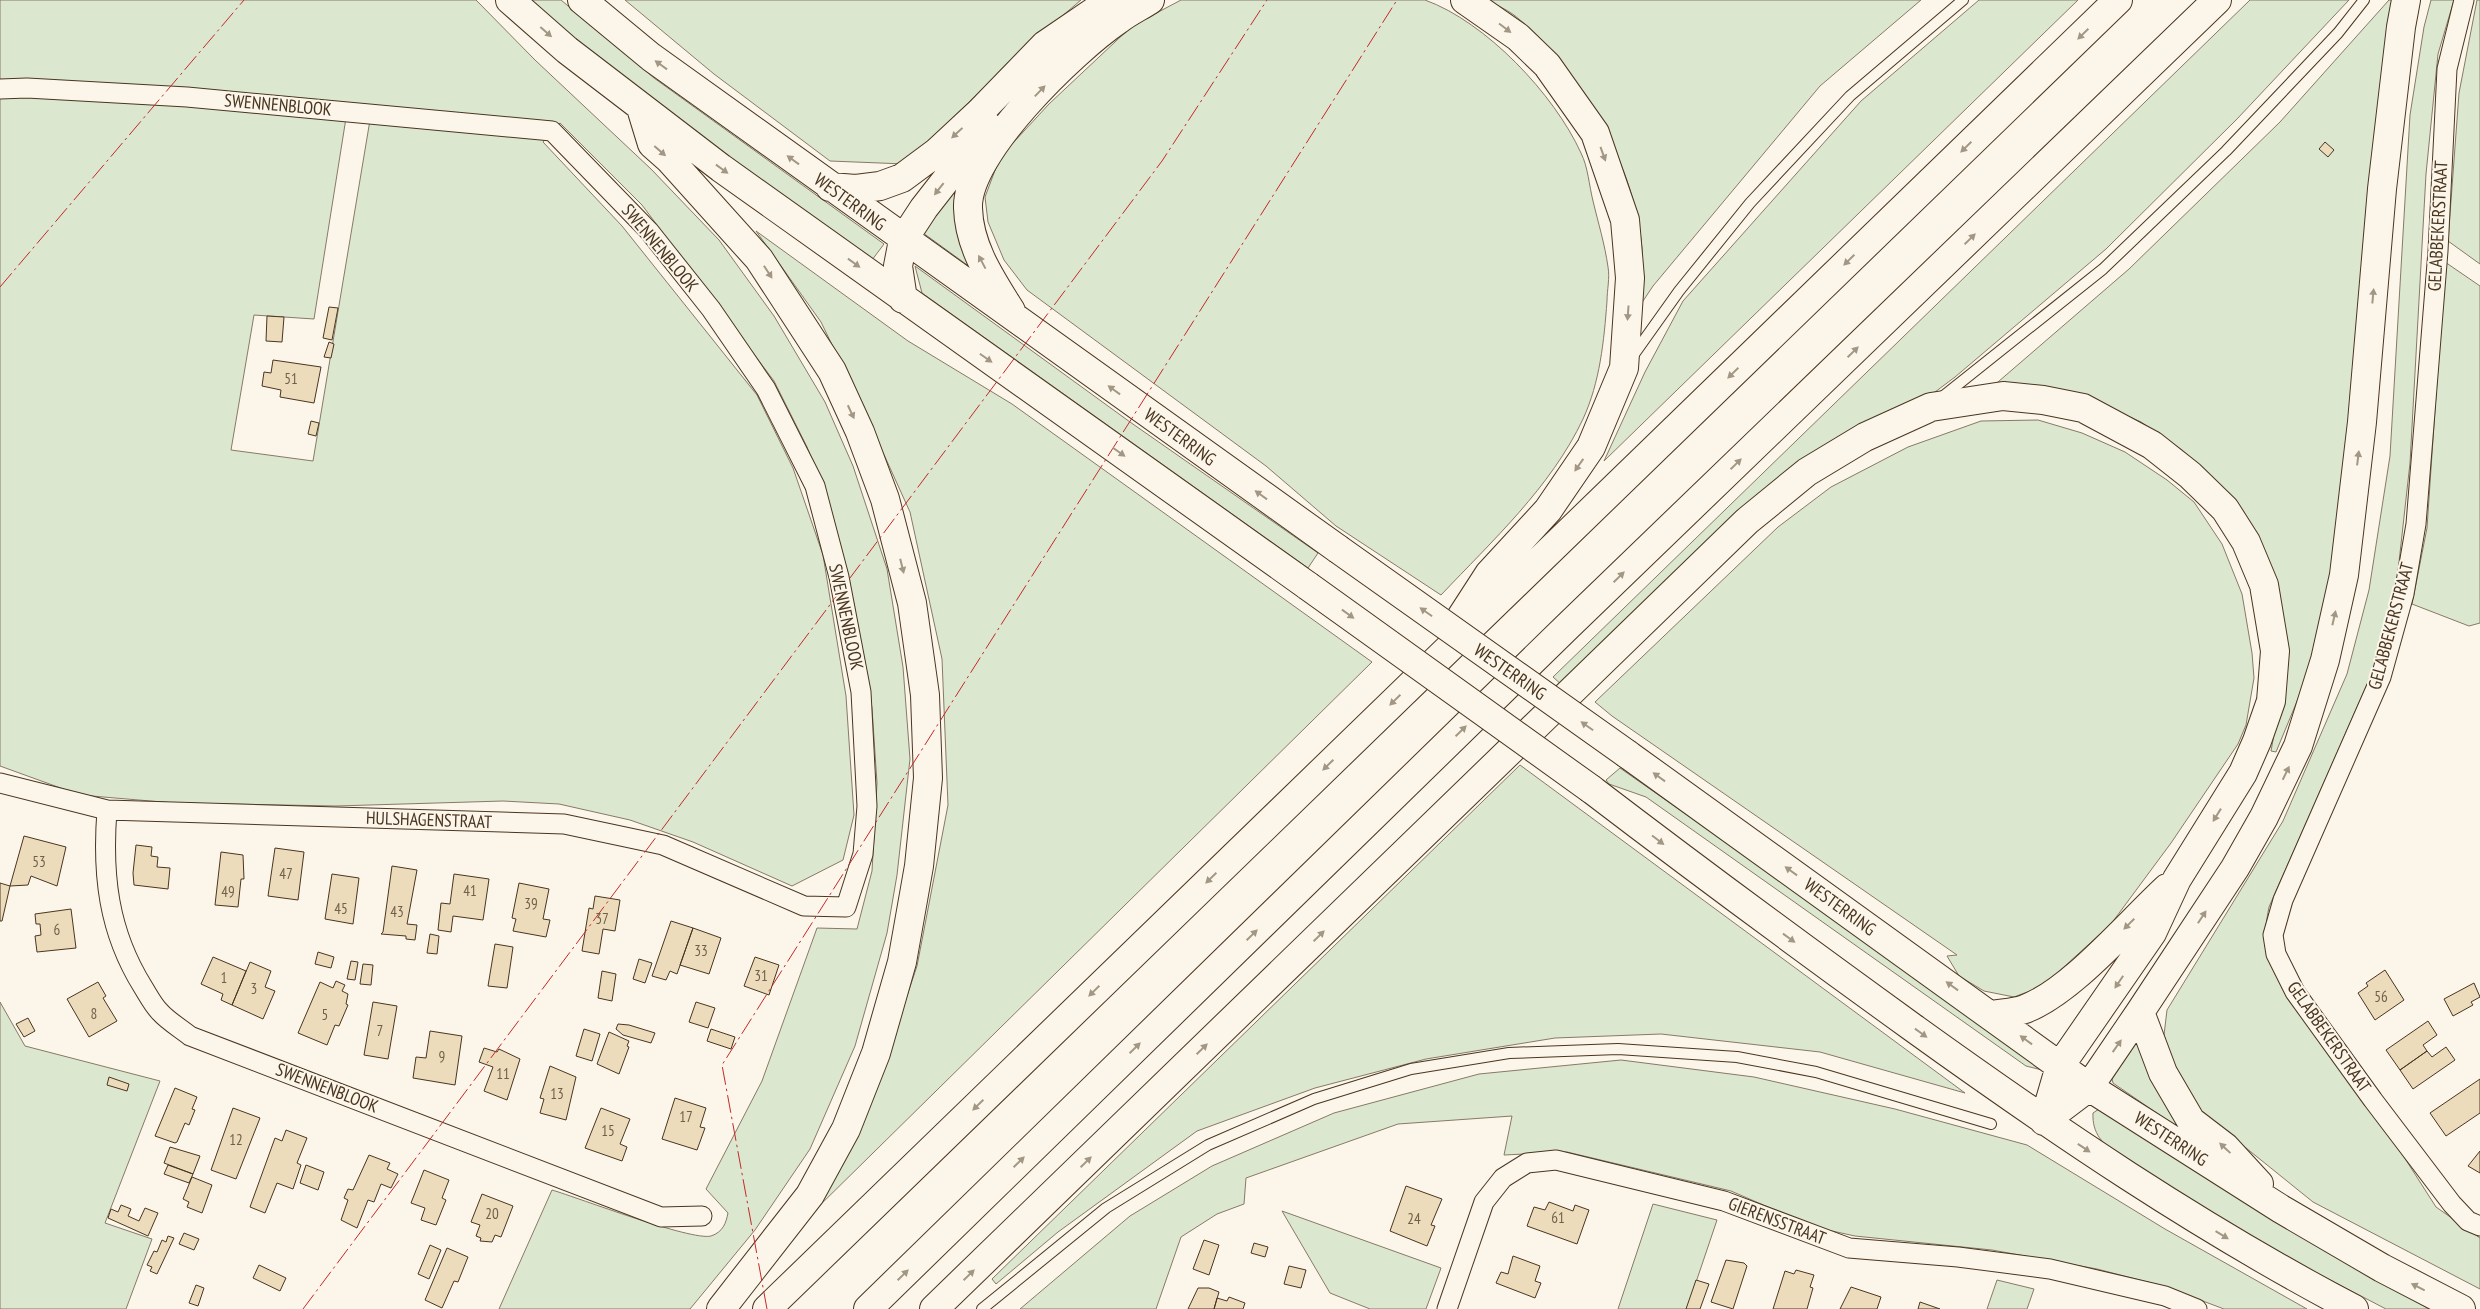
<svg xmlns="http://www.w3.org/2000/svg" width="2480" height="1309" font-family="'PT Sans Narrow',sans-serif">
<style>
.green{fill:#dce7d0;stroke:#887966;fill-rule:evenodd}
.building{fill:#ecdcbc;stroke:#4a3520}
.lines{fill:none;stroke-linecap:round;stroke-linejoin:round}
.lane-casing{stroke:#4a3520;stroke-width:12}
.street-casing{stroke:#4a3520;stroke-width:21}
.highway-casing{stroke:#4a3520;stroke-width:30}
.lane{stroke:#fbf6e9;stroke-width:10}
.street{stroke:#fbf6e9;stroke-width:19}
.highway{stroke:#fbf6e9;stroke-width:28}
.highway-bridge-casing{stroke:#4a3520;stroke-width:30;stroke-linecap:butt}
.highway-bridge{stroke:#fbf6e9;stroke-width:28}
.power{stroke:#c62828;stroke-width:1;stroke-dasharray:18 4 2.5 4;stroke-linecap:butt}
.oneway{fill:#a29684}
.labels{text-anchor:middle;stroke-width:4;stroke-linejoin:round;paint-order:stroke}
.number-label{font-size:15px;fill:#725f47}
.street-label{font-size:18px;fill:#4a3520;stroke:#fbf6e9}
</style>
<rect width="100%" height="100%" fill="#fbf6e9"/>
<path class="green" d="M0,0H476L535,60L651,169L719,240L774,316L825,402L853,466L887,569L903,667L910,759L897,875L887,933L855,1046L810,1149L755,1230L690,1309H499L552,1190C579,1198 691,1241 711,1236C723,1232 726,1223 728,1213L706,1189L762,1081L817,928L857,929L872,871L877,783L872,708L854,604L830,506L807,447L774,381L642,205L560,123L543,142L622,226L757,395L793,468L823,555L846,696L854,815L843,860L792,886L693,842L630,820L559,804L503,801L336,806L174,803L80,795L0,766ZM346,118L370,120L313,461L231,450L254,315L314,319Z
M530,0H561L654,78L884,244L872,260L623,79Z
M625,0H1081L1028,45L905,164L830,161L714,74Z
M1181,0H1425C1486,22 1554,94 1581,153C1588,167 1589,185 1593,201C1598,222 1605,245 1608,267C1610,278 1607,290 1607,301C1604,341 1600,382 1583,419C1551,487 1492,541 1441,595L1336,526L1266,466L1027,290L1004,260L988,222L985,197L1000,157L1049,104L1132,26Z
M1487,0H1921L1820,86L1653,286L1641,304C1641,283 1644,260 1641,239C1632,161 1576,64 1514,15C1506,9 1496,5 1487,0Z
M1979,0H2078L1604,461L1645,372L1683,301L1861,101Z
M2250,0H2349L2237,119L2106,249L1955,377L1935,392L1893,411L1563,686L1553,677Z
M2389,0H2396L2346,485L2322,621L2305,682L2276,752L2271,751L2284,679L2222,487L2182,450L2141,422L2091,400L1991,388L2129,269L2280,122Z
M2431,0H2454L2438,54L2426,174L2410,463L2396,589L2373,671L2269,907C2263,937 2266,946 2275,974L2404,1157L2436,1207L2480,1238V1289L2313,1202L2194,1106L2174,1069L2164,1035L2167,1010L2283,821L2347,674L2369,590L2390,456L2410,115L2424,27Z
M2477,0H2480V264L2448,241L2459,93Z
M966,166L970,267L919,230Z
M756,231L908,341L1012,404L1372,662L811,1214L872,1100L917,966L948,805L942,659L910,512L866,415L821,322Z
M2445,262L2480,286V623L2469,626L2412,604L2427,528Z
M915,266L1130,422L1318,553L1308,568L922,293Z
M2038,420L2082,433L2125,452L2167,480L2194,502L2222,544L2242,594L2252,653L2254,678L2246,725L2238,744L2171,843L2111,924L2043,986L2014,997L1984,991L1959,976L1947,956L1957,955L1612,716L1595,702L1778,527L1831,487L1908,447L1981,421Z
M1520,765L1965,1093L1820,1052L1661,1034L1555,1038L1426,1059L1315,1088L1197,1131L1058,1232L996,1284L992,1279Z
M1620,768L2047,1067L2046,1071L2026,1066L1646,797L1609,784L1606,780Z
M0,1002L25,1046L160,1081L105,1223L152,1239L126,1309H0Z
M2134,1044H2139L2181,1124L2177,1127L2113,1083L2112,1079Z
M1621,1060L1754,1077L1895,1109L2027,1145L2165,1229L2307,1309H2224L2163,1286L2097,1269L1992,1250L1855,1236L1814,1227L1731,1191L1567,1152L1504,1155L1512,1116L1398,1124L1246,1178L1244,1204L1217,1214L1181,1237L1156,1309H1020L1130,1216L1212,1166L1334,1113L1479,1074Z
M2099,1109L2288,1227L2429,1309H2386L2242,1234L2118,1155C2103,1144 2092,1134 2093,1113Z
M1653,1204L1717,1220L1687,1309H1618Z
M1282,1211L1441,1268L1426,1309H1370L1330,1293Z
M1997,1280L2034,1289L2027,1309H1987Z"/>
<path class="building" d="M2325,142L2334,150L2328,157L2319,149Z
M329,307L338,308L332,340L323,338Z
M267,316L284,317L282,342L266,341Z
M329,342L334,344L331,358L324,357Z
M273,360L321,367L314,403L280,397L281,390L262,386L264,372L271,373Z
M311,421L319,423L316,436L308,434Z
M24,836L66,847L57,886L31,876L28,885L10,886Z
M136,845L152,847L151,856L158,857L157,867L170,868L168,889L134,885L133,873Z
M275,848L304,852L298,900L268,896Z
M221,852L243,855L244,879H241L238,907L215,905Z
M392,866L417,870L407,924L417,925L415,940L406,939V936L381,934L383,932Z
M332,874L359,878L353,924L325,919Z
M454,874L489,879L483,920L453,916L451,932L438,930L441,903L450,904Z
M0,883L10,886L2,921H0Z
M519,883L549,889L543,919L550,920L546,937L513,931L516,919L512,918Z
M595,896L620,900L615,931L603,929L599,954L582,951L589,908L593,909Z
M71,909L76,948L37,952L35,936L41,935L40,924H36L35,914Z
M671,921L693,928L677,974L670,971L666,980L652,976Z
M693,928L721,938L709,974L680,965Z
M430,934L439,936L437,954L427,953Z
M495,944L513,947L507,988L488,986Z
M318,952L334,957L331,968L315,964Z
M213,957L246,971L232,1005L221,1000L223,994L201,984Z
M755,957L779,965L769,995L744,986Z
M639,959L652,963L645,983L633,979Z
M351,961L358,962L355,980L347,979Z
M250,962L271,971L265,987L275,991L263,1019L232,1005Z
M363,964L373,965L371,985L360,984Z
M2385,970L2404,1000L2375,1020L2358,993L2368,986L2366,983Z
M602,971L616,974L612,1001L598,998Z
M336,981L345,985L342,991L348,994L346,1004L348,1005L339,1026L335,1025L327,1045L298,1033L320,982L333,988Z
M98,982L106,996L103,998L117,1021L89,1037L67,999Z
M2474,983L2480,997L2471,1002L2473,1005L2453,1016L2444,999Z
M373,1002L397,1006L388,1059L364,1055Z
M696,1002L715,1008L708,1028L689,1022Z
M28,1018L35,1031L24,1037L16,1024Z
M2428,1021L2437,1035L2423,1045L2427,1051L2400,1070L2386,1050Z
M618,1024L629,1025L655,1033L651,1043L623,1035L616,1029Z
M584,1029L600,1034L592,1061L576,1056Z
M711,1029L735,1037L731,1049L707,1041Z
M430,1031L462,1036L455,1085L413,1078L416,1057L426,1058Z
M609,1032L629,1041L627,1046L629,1047L619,1074L597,1064Z
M2446,1047L2455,1060L2413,1089L2400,1070L2427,1051L2432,1057Z
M484,1048L497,1052L499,1049L520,1059L507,1100L484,1091L493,1067L479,1062Z
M550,1066L576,1077L566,1120L540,1113L544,1099L540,1098Z
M109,1077L129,1084L127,1091L107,1085Z
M2480,1079V1113L2446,1136L2430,1113Z
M175,1088L197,1097L192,1109L195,1110L189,1125L185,1123L177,1142L175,1143L155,1136Z
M675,1098L706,1108L700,1127L705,1128L697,1150L662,1139Z
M233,1108L260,1118L236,1179L211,1170Z
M601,1108L630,1119L620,1144L627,1147L622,1161L585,1148Z
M286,1130L307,1138L297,1163L301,1165L293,1189L277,1183L265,1213L250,1207L275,1138L282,1141Z
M170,1147L200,1156L193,1174L164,1163Z
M2480,1151V1173L2468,1166Z
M369,1155L390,1163L387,1169L398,1174L391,1188L381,1184L374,1202L368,1200L357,1228L341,1220L348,1200L344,1198L348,1189L353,1190Z
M168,1165L193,1174L189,1183L164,1174Z
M306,1165L324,1172L318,1190L300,1183Z
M424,1170L449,1180L442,1198L446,1200L436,1225L421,1220L425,1208L411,1203Z
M192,1177L212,1185L202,1213L187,1207L189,1202L183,1199Z
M1406,1186L1442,1199L1431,1225L1435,1226L1427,1246L1390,1231Z
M482,1194L513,1206L501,1237L495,1235L492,1242L480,1241L481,1238L476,1236L480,1225L471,1222Z
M1549,1202L1573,1211L1575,1205L1589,1210L1577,1244L1527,1226L1534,1207L1545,1210Z
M121,1205L131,1209L128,1216L139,1221L145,1208L158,1213L148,1236L108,1218L111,1209L118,1212Z
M184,1233L199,1239L194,1250L179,1244Z
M168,1236L174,1238L157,1274L150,1271L152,1267L147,1265L154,1251L157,1252L162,1240L166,1242Z
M1204,1240L1219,1245L1209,1275L1193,1269Z
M1254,1243L1268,1247L1265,1257L1251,1253Z
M430,1245L441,1250L429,1279L418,1274Z
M447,1248L468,1257L458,1282L454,1281L442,1308L425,1300Z
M1513,1256L1540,1266L1535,1281L1541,1283L1535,1298L1496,1283L1501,1272L1508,1274Z
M1726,1260L1744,1263L1747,1266L1733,1309L1711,1302Z
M259,1265L286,1278L280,1291L253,1278Z
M1289,1266L1306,1270L1301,1288L1284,1284Z
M1796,1270L1814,1275L1810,1287L1813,1288L1807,1309H1773L1785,1271L1794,1274Z
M1696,1280L1709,1284L1700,1309H1686Z
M196,1285L204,1288L198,1306L189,1303Z
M1851,1287L1881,1297L1877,1309H1840Z
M1198,1288H1209L1219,1292L1214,1309H1188Z
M1229,1297L1245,1303L1243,1309H1214L1217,1298L1227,1301Z
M1920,1302L1940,1309H1918Z"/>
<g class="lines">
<g class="lane-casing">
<path id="lane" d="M1632,357L1679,291L1750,203L1850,96L1963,0
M1941,398L2103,269L2226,151L2338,33L2364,0
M982,1309L1106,1208L1208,1145L1314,1099L1411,1069L1509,1053L1618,1049L1737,1057L1816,1072L1991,1124"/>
</g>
<g class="street-casing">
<path id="street" d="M2464,0L2447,69L2438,251L2416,524L2404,594L2381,677L2283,900L2273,935L2276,954L2295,992L2373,1100L2452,1204L2468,1221L2480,1226
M0,89L27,88L187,97L552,131L649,231L711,309L766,389L815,486L839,577L861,692L867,806L863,854L846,907L804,906L663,845L564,824L107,810L0,783
M107,810C102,874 108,931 143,987C148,995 153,1005 160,1012C168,1021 180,1028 190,1036L661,1217L702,1216
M1447,1309L1484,1202L1503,1178L1527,1163L1556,1160L1724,1201L1849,1248L1958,1257L2050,1269L2165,1296L2197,1309"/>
</g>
<g class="highway-casing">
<path id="highway" d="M510,0L567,50L721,168L1308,586
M582,0L651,57L1338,549
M641,108L652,144L669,159L759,259L832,371L860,432L885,499L912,603L925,695L928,778L919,866L902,962L876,1053L846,1129L810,1195L721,1309
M830,187L856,189L880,186L902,178L937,152L980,112L1045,45L1111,0
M903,299L898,266L903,240L924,208L988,126
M1011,311C991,279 969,247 968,208C966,153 1074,50 1118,20C1128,12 1139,7 1150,0
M1456,625L1489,574L1548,510L1591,447L1624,368L1630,278L1625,220L1595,133L1547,65L1518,37L1465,0
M1627,754L2089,1087L2281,1209L2382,1268L2461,1309
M1591,789C1697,870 1804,949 1912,1027C2055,1130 2198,1227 2354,1309
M2140,1012L2163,1073L2191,1121L2225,1147L2259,1184
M1991,1015C2002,1013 2015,1013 2025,1009C2072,991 2128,924 2167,888
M2044,1121L2089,1087L2140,1012L2235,868L2264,817L2298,746L2325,660L2344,575L2362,422L2382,189L2401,27L2406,0
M767,1309L2118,0
M868,1309L1568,626L2217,0
M934,1309L1747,521L1807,472L1865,437L1931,407L2003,396L2043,400L2083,408L2152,445L2190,475L2225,509L2246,542L2264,585L2275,651L2271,701L2257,741L2243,773L2177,879L2152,933L2060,1066L2044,1121"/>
</g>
<use href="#lane" class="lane"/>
<use href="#street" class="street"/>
<use href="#highway" class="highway"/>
<g class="highway-bridge-casing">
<path id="highway-bridge" d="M1338,549L1627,754
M1308,586L1591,789"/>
</g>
<use href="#highway-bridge" class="highway-bridge"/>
<path class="power" d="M0,287L244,0
M303,1309L1162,161L1267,0
M767,1309L722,1065L1397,0"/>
</g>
<defs><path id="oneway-solid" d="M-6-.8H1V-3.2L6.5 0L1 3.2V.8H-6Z" transform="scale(1.25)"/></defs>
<g class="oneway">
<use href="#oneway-solid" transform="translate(1505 28) rotate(37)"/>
<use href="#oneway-solid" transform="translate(546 32) rotate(41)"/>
<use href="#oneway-solid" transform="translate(2083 34) rotate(136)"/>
<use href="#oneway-solid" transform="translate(661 65) rotate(-144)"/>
<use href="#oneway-solid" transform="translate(1040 91) rotate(-46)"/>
<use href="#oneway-solid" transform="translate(957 133) rotate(137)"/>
<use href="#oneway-solid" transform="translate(1966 147) rotate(136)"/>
<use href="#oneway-solid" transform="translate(660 151) rotate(41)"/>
<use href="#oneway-solid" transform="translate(1603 154) rotate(70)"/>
<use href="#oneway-solid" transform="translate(793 160) rotate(-144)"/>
<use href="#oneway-solid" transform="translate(722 169) rotate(36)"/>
<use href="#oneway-solid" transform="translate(939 189) rotate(128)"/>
<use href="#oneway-solid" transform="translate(1970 239) rotate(-44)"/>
<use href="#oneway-solid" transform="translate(1849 260) rotate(136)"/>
<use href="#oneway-solid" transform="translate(982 262) rotate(-118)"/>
<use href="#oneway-solid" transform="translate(854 263) rotate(36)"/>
<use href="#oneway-solid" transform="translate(768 272) rotate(57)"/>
<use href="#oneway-solid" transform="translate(2373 296) rotate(-85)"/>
<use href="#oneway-solid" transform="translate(1628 313) rotate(94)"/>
<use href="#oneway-solid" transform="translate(1853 352) rotate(-44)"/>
<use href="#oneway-solid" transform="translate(986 358) rotate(35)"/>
<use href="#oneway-solid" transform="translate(1733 373) rotate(136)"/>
<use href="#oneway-solid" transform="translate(1114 390) rotate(-144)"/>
<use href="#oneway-solid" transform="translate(851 412) rotate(65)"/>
<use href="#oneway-solid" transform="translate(1119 452) rotate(35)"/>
<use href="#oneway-solid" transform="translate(2358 458) rotate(-83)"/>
<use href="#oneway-solid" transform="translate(1736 464) rotate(-44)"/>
<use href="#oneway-solid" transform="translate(1579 465) rotate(125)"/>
<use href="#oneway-solid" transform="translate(1261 495) rotate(-144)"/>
<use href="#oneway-solid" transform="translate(902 566) rotate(76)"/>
<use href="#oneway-solid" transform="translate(1619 577) rotate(-44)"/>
<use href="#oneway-solid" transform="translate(1426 612) rotate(-145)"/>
<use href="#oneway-solid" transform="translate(1348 614) rotate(36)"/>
<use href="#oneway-solid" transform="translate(2334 618) rotate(-77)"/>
<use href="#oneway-solid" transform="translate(1395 700) rotate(136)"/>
<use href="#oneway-solid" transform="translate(1587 726) rotate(-145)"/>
<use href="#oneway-solid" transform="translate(1461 731) rotate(-44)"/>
<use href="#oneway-solid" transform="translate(1328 765) rotate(136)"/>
<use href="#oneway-solid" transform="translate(2286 773) rotate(-64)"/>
<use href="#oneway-solid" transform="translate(1659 777) rotate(-144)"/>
<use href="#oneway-solid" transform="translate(2217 815) rotate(122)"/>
<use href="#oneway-solid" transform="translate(1658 840) rotate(37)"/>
<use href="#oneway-solid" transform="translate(1791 871) rotate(-144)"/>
<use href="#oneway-solid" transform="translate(1211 878) rotate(136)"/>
<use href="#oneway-solid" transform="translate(2202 917) rotate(-57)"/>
<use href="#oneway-solid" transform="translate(2129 924) rotate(135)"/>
<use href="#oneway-solid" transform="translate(1252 935) rotate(-44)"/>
<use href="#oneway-solid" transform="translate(1319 936) rotate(-44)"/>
<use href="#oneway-solid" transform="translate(1789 938) rotate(36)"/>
<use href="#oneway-solid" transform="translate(2119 982) rotate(124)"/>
<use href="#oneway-solid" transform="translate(1952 986) rotate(-144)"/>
<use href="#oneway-solid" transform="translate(1094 991) rotate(136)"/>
<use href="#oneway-solid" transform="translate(1921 1033) rotate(36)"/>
<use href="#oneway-solid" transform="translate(2026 1040) rotate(-144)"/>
<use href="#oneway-solid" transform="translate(2117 1046) rotate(-55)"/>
<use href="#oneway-solid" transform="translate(1135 1048) rotate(-44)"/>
<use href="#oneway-solid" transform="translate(1202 1049) rotate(-44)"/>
<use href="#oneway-solid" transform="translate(978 1105) rotate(136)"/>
<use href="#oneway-solid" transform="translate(2084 1148) rotate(34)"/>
<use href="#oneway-solid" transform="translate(2225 1148) rotate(-137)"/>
<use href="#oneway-solid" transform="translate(1019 1162) rotate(-44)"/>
<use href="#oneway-solid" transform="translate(1086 1162) rotate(-44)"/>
<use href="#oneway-solid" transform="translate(2222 1235) rotate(31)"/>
<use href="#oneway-solid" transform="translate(903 1275) rotate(-44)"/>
<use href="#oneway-solid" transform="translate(969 1275) rotate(-44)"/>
<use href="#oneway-solid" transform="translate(2418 1287) rotate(-153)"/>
</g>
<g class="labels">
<g class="number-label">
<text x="291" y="384">51</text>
<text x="39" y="867">53</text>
<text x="286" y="879">47</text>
<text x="470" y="896">41</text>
<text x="228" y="897">49</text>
<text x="531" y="909">39</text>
<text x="341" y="914">45</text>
<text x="397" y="917">43</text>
<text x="602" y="924">37</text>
<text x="57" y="935">6</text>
<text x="701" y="956">33</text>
<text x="761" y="981">31</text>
<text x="224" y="983">1</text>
<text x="254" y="994">3</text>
<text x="2381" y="1002">56</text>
<text x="94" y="1019">8</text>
<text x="325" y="1020">5</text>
<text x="380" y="1036">7</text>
<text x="442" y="1062">9</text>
<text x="503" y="1079">11</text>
<text x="557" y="1099">13</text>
<text x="686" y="1122">17</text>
<text x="608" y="1136">15</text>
<text x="236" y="1145">12</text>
<text x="492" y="1219">20</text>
<text x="1558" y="1223">61</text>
<text x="1414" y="1224">24</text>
</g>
<g class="street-label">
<text transform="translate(278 105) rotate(5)" y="6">SWENNENBLOOK</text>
<text transform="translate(850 202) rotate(36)" y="6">WESTERRING</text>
<text transform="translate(2438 226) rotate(-87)" y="6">GELABBEKERSTRAAT</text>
<text transform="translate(660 248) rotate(50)" y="6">SWENNENBLOOK</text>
<text transform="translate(1180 437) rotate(36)" y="6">WESTERRING</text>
<text transform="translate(846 617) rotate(78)" y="6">SWENNENBLOOK</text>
<text transform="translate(2391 626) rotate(-75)" y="6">GELABBEKERSTRAAT</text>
<text transform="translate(1510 672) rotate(35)" y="6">WESTERRING</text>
<text transform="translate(429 820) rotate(2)" y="6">HULSHAGENSTRAAT</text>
<text transform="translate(1840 907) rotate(36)" y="6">WESTERRING</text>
<text transform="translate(2329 1037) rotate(55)" y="6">GELABBEKERSTRAAT</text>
<text transform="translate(327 1088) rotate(21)" y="6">SWENNENBLOOK</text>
<text transform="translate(2171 1139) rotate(33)" y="6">WESTERRING</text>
<text transform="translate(1777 1221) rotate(21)" y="6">GIERENSSTRAAT</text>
</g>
</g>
</svg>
